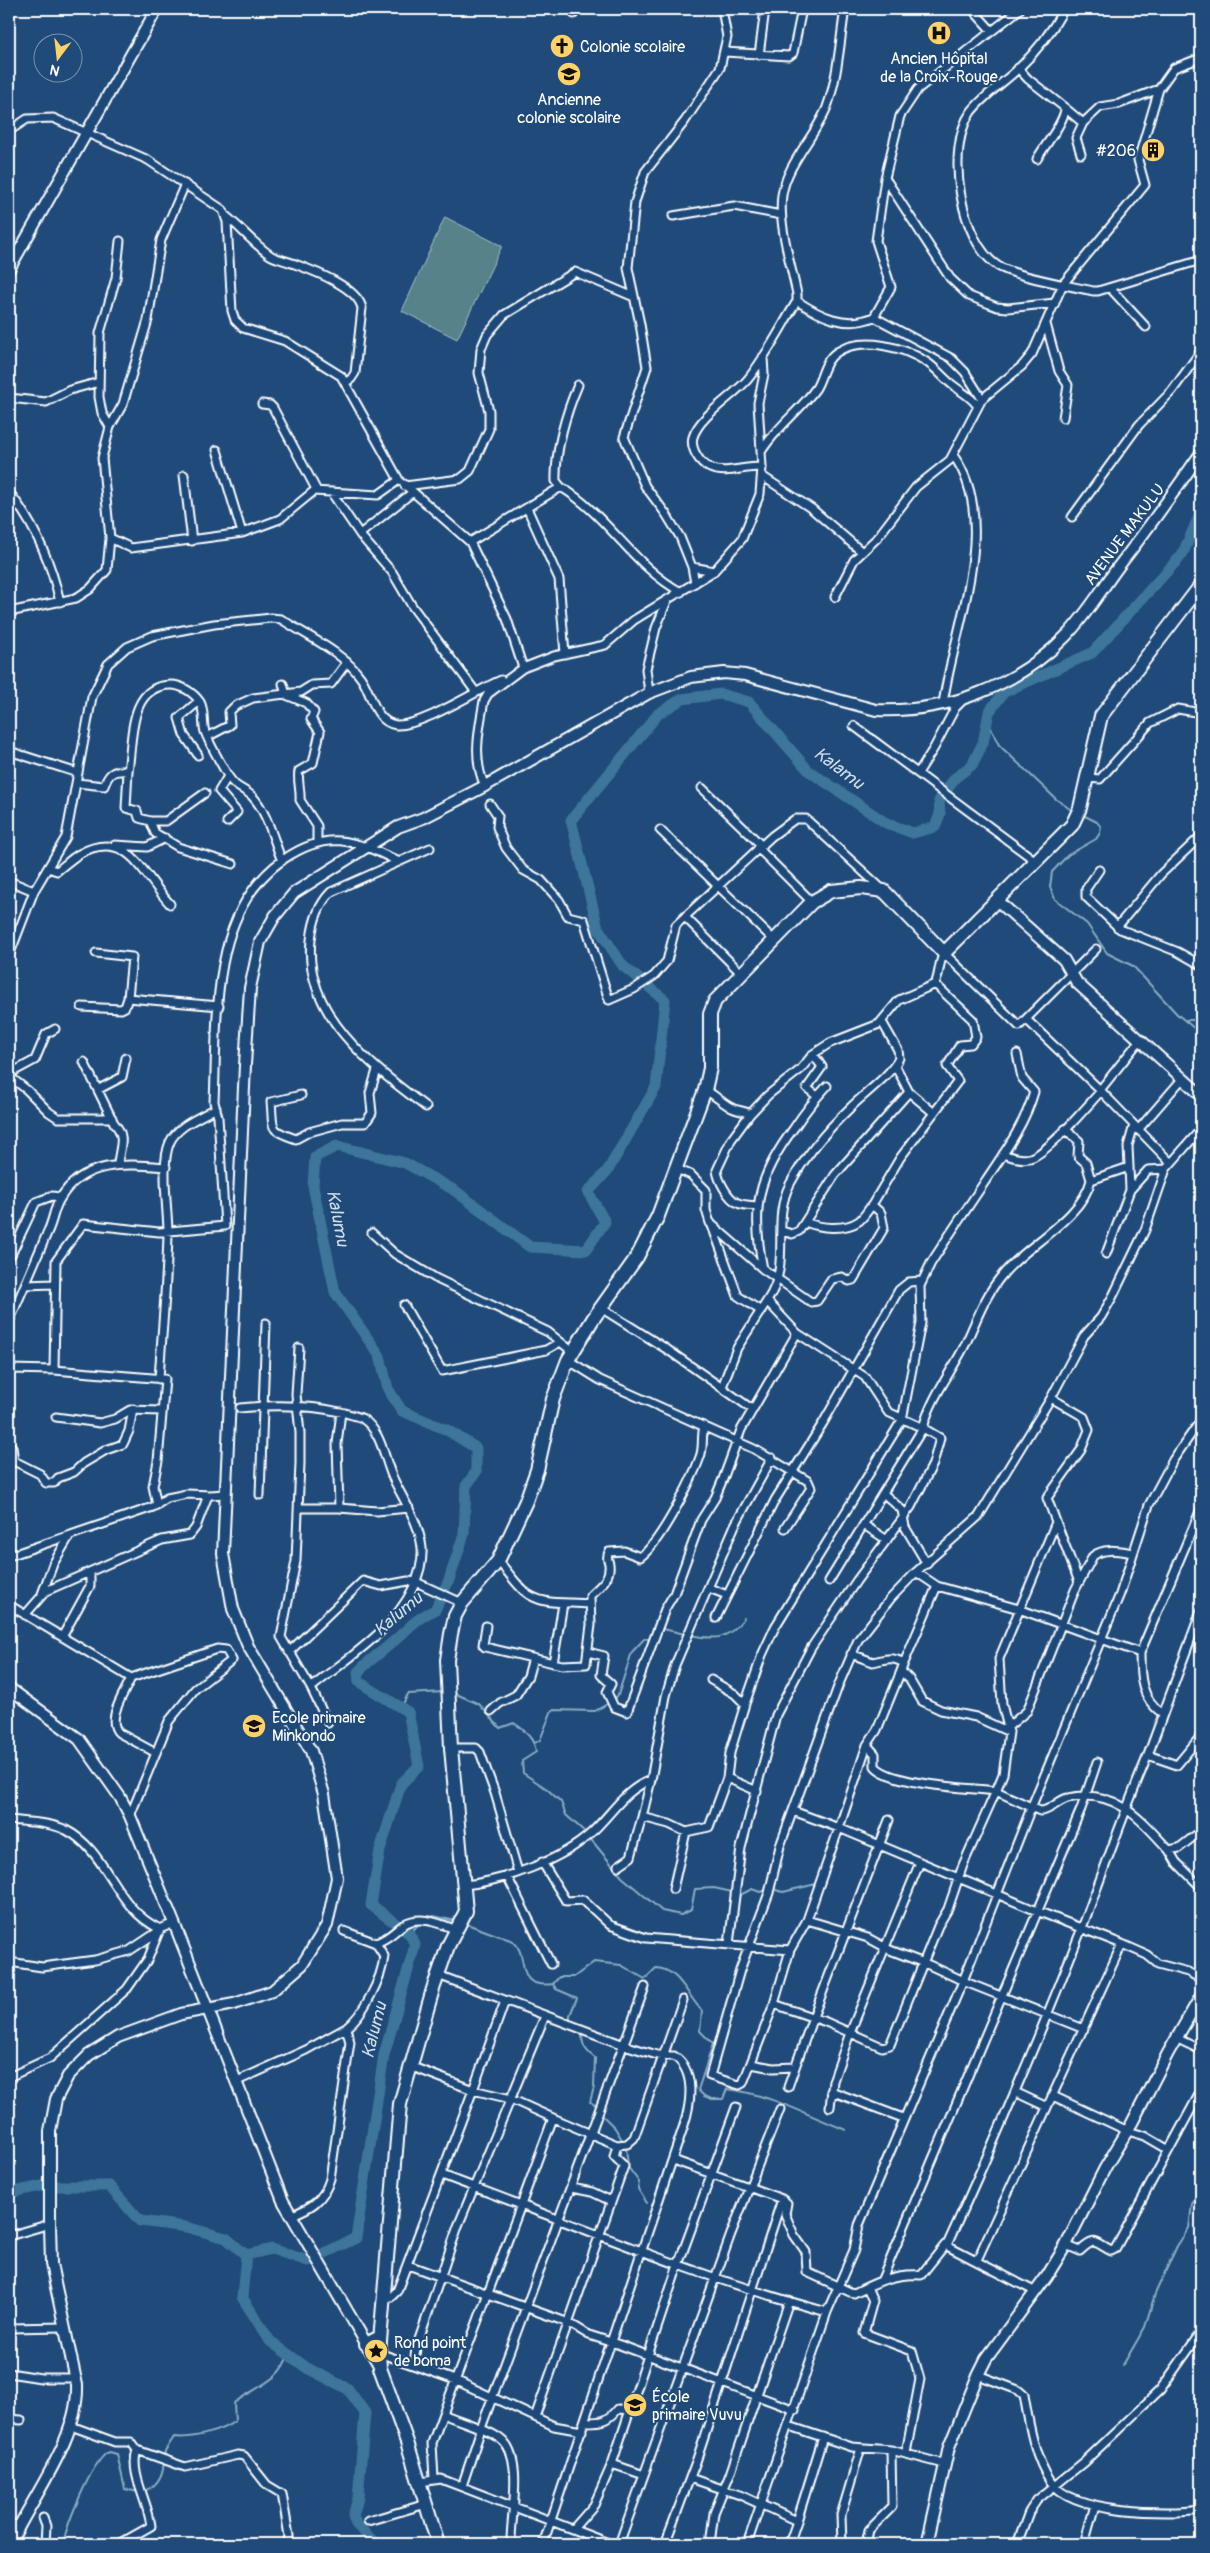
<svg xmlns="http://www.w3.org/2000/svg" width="1210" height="2553" font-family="Pangolin,sans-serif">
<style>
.green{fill:#578289;stroke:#abc0c4}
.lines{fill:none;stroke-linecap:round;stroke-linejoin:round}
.stream{stroke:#8badc2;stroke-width:2}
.river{stroke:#3e769a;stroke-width:11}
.street-casing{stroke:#fff;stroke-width:11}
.secondary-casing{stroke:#fff;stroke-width:14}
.highway-casing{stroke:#fff;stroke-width:16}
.street{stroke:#1f4a7a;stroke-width:7}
.secondary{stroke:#1f4a7a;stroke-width:10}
.highway{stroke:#1f4a7a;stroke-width:12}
.labels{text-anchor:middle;stroke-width:4.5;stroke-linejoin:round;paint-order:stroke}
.poi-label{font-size:16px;fill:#fff;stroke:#1f4a7a;text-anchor:start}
.street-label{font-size:16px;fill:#fff;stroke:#1f4a7a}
.water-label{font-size:18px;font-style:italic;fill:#cfdde6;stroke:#1f4a7a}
</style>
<rect width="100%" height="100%" fill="#1f4a7a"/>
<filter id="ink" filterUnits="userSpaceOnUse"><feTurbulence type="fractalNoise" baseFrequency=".02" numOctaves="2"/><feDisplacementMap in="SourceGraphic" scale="10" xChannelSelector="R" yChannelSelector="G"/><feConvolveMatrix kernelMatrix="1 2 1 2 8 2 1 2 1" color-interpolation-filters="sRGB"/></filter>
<g filter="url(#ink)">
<path class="green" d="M445,217L502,246L457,339L402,311Z"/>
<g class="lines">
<path class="stream" d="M988,722L999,745L1056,799L1074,812
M1083,815L1097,822L1101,827L1100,833L1096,839L1068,855L1052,872L1050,887L1055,899L1087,924L1107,953L1133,966L1177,1014L1201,1034
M1186,1020H1201
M659,1633L663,1629L685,1634
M689,1635C716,1640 728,1640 744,1618
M454,1693L479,1704L500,1728L514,1723C524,1729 535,1740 536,1752L522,1761L523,1773L547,1789L561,1802L566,1815L586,1833
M613,1701L618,1695L632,1652L645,1638L652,1641
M401,1708L408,1694L444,1692
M535,1743L540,1740L552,1710L595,1711L609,1703
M589,1837L622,1877L662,1911L681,1915L691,1910L695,1889L714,1888L732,1892
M772,1889L783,1892L816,1884
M737,1893L740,1895L752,1889L760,1892L768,1890
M428,1918L434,1916L455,1921
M464,1923L513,1941C531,1957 512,1989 553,1984L559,1977H574L594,1962L621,1965L645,1979L656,1968C679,1969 687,1995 702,2011L700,2031L713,2044L698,2090L704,2096L712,2099H723L727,2089C769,2094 807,2115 846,2130
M410,1934L420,1922
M553,1984L556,1989L577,1998L570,2015V2023
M570,2028L582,2035C582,2046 586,2051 595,2058L594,2087L590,2102L599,2107
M602,2110V2115L615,2128L624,2143
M626,2147L628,2167L639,2182L638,2189L647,2203
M1123,2365L1145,2327L1155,2294L1177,2246L1189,2228L1192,2204L1201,2188
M164,2456L165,2451L174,2437C191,2439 221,2432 235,2421L234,2403C254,2387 281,2382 288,2354
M143,2491C158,2487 163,2475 164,2461
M63,2544C67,2524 91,2463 108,2452L117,2454L125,2489L138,2492"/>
<path class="river" d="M9,2193L41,2186H109L140,2221L186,2227L226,2238L246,2255L272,2249L308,2261L356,2238L384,2055L415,1945L410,1934L371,1905L380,1850L401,1784L419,1766L408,1712L359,1682L358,1672C369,1660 382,1652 394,1641C409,1628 416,1618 435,1610L449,1580L464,1534L466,1486L476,1472V1448L447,1430L402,1411L388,1389L380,1356L335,1292L313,1186L315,1157L337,1146L405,1163L454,1190L530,1247L586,1250L605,1222L588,1192L608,1170L656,1087L665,1000L623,966L598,928L571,820L658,714L682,699L721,694L749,702L809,771L886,823L913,833L935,827L940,814L939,801L955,778L972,765L983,743L989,712L1004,692L1092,653L1182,555L1201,512
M246,2255L242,2297L270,2341L307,2368L348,2389L365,2413L358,2498L353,2516L356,2524L376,2544"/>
<g class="street-casing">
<path id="street" d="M972,9L991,30
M1064,9C1052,31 1037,51 1018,69C1003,83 983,96 971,112C945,148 960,242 998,266C1014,276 1071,286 1093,291H1098L1201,260
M574,14L576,9
M725,52L789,56L793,53L802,9
M759,55L765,9
M1018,68L1028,79L1065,108C1065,122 1044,146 1037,159
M1065,108L1083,123L1076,138L1081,154
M1083,123L1100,107L1119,104L1159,89
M9,131L27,119L53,118L148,160L223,210L227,222L232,311L235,320L243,328L285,341L341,376L399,480L378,495L314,491L280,519L242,533L131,548L110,538
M885,178L950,278L969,296L997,307L1008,308L1055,303
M226,216C241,228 254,244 270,255C277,259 284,260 292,263C311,270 357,286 362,308L355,373L351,379L346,382
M673,216L734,206L781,215
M1110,288L1146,327
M797,301V294C791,265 778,224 782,195C787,163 815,137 827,107C838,77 840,40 845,9
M874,317L951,358L965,372L982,399
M1046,324L1059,371L1068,385L1063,418
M9,398L46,402L70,390L99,382
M262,404L270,405L273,408L317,491
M110,427L102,413L99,397L100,333L116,278L120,241
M217,450L242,533
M761,452C776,427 800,411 816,388C823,376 824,360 837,352C863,336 905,347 928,363C938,370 945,380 954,386C963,393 970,396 977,405
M762,467L758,403L764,374L763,357
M184,475L192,541
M762,476L812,509L862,552
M404,484L470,542L561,487C608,515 633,566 681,592
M405,486L460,479L470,471L489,429V411L479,373L481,349L487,335L504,315L575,272L634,297
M561,487L556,481C555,450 566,413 578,385
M9,492C34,524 51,562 60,602
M331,492L361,536L392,572L412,606L475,691
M527,508L559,579L565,654
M1072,517L1139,425L1172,391L1201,351
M360,534L413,492
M470,542L507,619L523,668
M692,567L714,571
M695,583L692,567L680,537L666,514L645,486L624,437L647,367L640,324L628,268L635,202L645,172L685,121L720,68L727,37L722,9
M835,597L854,560L877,538L916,487L950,460L982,399L1022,366L1032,354L1063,284L1145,185L1138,160L1159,89L1174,68L1201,58
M9,612L76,598L90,589L107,570L110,538L102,458L110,427L123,404L148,320L161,240L185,184
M283,684L286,695L306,703L314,712L311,719L320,732L313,763L299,771C297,780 301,791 300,800L317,826V841
M649,693L646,669L656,628L667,601
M943,704C953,630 1002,522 953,455
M854,726L1037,862
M207,737L230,725L229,712L235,706L253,698L301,692L312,685L331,684L347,662
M9,751L78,773
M198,755L184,735L179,718L199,701
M128,771L126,808L137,811L139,818L150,821L155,833L178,847L233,864
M918,773L934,748L955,708L963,700
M228,776C237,790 242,787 252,796C267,811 274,842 282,861
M1086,778L1100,779L1150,723L1178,709L1201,713
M77,783L104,786C109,772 114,770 128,771C133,741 128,685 171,685C182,685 194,693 200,702C205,711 202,722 205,732C211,747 220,762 228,776L219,791L237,812L227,822
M485,786C472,759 479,729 484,701L488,694L523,668L554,656L605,645L634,620L714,571L742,539L760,494L762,467C745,466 726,475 710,468C699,463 690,448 693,437C700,415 734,396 748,379C767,355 781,327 797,301C820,316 845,329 874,317L891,287L876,241L885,178L900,116L918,89L1020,9
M702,788L761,845
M490,804L498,816L497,827L506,848L523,870L541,880L559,900L568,916L584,920L609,1000L634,989L654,976L667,961L676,925L772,836L795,819H806L882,889
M150,821H166L205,793
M660,830L774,940
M115,845L147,847L165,838
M758,848L812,902
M1099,870L1086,889V897L1120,929L1178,952L1201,965
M46,871L48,868L57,871C65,865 71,859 79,854C128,827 142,874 170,904
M9,881L34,891
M685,917L741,973
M1117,927L1161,874L1201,836
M96,953L132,957L128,998
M9,956L34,891L66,837L92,697L108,664L127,647L152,636L214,624L271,618L281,619C307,636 343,652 361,678C372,693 374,722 396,725C421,727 475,691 501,680
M82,1007L121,1009L125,1007L128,998L219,1006
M1026,1019L1100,1090L1170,1162
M882,1022L898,1050L899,1058C892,1074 864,1094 851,1107C828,1129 805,1156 790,1184C770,1222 793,1263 767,1301L797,1333L865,1377L888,1412L923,1428L883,1493L902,1510L905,1527L927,1564
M813,1054L822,1067L807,1088L817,1096
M84,1062L114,1123C127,1137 119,1148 118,1164
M895,1065L909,1092L934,1113
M9,1074L35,1060L46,1034L55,1029
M9,1076L27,1090L49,1112L58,1118H112
M99,1089L122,1077L126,1058
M705,1090C715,1095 722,1103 732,1108C737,1111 743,1110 750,1114
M1100,1090L1140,1040
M301,1095L271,1102C274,1129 267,1129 296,1139L309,1132L342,1123H365L372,1113L370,1093L377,1070
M426,1107C373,1067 303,1015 311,940C313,921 318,905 331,892L430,848
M1065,1129L1079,1141L1078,1156L1086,1163L1091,1180
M1138,1130L1183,1078
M1003,1154C1012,1157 1021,1160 1030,1158C1048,1153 1087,1106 1101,1091
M677,1169L691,1175L706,1190V1210L710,1223L763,1269L811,1302L817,1301L832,1279L842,1277L849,1281L853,1280L884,1228L881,1213L872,1205L900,1158L958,1081L947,1066L960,1045L971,1044L976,1037L973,1020L935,984
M1130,1190L1148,1170L1166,1169
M758,1206C751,1205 744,1206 738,1203C728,1199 718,1180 717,1170L731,1140L750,1114L768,1095L801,1069L813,1054L830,1043L879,1024L899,1000L935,984C940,974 938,964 944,953L1019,1026L1096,949
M805,1222C820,1228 844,1231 859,1221C864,1217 868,1210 872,1205
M711,1223L738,1296L761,1311
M782,1231L792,1234L799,1231L835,1175L909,1092
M372,1233L395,1254L437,1279L548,1332L573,1352
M1106,1254L1130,1190L1129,1167
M9,1259L36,1202L52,1196L60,1197
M763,1269C751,1209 757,1177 794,1128C804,1113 814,1100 827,1086
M25,1285L54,1284
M404,1305L442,1371L546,1350L560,1342
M601,1308L668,1350L752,1409
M9,1322C22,1292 35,1261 48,1231C53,1221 54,1208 60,1199C83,1159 128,1164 166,1167
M299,1348L296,1394L300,1433V1463L296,1561L281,1637L311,1688
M568,1360L600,1380L754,1449L808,1481L811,1488L785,1528
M9,1369L54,1370
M159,1379C162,1331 167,1282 168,1233C168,1209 160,1164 170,1142C178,1125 201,1117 216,1108
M722,1387L737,1348L767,1301
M1051,1398L1084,1417L1089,1430L1081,1450L1047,1498L1079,1582
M240,1408C276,1404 311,1405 345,1413C351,1415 359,1416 363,1419C381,1431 384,1457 392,1476C403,1500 419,1521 422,1548C423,1563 419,1575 413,1588C393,1631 347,1658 311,1688L328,1723
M56,1417L100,1423L115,1419L130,1410L161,1411
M12,1447L14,1461L40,1474L46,1483H54L58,1478L74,1472L84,1463L106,1450L123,1444L129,1431L133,1409
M260,1495L266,1323
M157,1505L153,1486L158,1461L165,1379L54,1370L56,1261L83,1224L159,1232L225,1226L218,1117L214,1102C218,1020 208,912 284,859C327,830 353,839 397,861
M299,1508H339L337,1444L341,1412
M339,1508L377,1511L409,1508
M1056,1522L999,1659L1002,1704L1009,1732L1003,1774L996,1791L1040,1811C1051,1811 1058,1800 1068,1798C1115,1787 1141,1820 1169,1850L1179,1848L1201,1831
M864,1525L887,1540
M9,1556L153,1507L167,1498L187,1494L210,1495
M498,1561C507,1570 514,1582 524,1591C542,1607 568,1601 589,1604
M916,1572L937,1586L1019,1609L1140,1653C1140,1678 1141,1699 1163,1714
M829,1581L883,1493
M709,1588L727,1595
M42,1594L53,1564L69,1537
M9,1605L131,1678L217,1649L226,1650L232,1660L195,1689L169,1721L130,1816
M25,1615L46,1591L162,1540L190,1535L196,1527L207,1498L210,1495L225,1494
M716,1618L775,1500L823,1423L899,1290L909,1282L921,1281
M486,1626L483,1645L485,1647L562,1665L586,1664L591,1625L590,1596C598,1587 611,1580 609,1564C608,1559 606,1558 609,1552L624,1551L640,1557C659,1545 692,1480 700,1457C704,1448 701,1437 704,1426
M62,1637L90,1586V1572
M289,1652L363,1581L381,1586L408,1581L416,1582L462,1603
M588,1652L604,1656L601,1675L611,1684L607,1692L614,1707L627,1712L665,1609L674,1594L701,1520L715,1498L723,1479L741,1430L797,1333
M1140,1653L1201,1509
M851,1654L873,1662C886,1659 891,1656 904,1663L901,1671L909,1679L922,1701L941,1710L976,1717L1009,1732
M553,1663L563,1604
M904,1663L937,1586
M901,1671L877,1730L867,1745L839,1828L1037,1911L1122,1944L1147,1955L1158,1964L1188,1972L1201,1979
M131,1678C125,1692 105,1720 119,1733L156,1753
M711,1680L735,1694L745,1704
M491,1711L500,1703L516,1695L528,1676L533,1658
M1009,1726L1027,1711L1075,1590L1093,1556C1104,1547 1120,1551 1133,1553
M867,1745L875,1754V1766C890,1785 970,1788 996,1791L963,1865L948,1909L938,1926L890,2045L882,2047L826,2022L774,2004L743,2083L739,2085L710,2076L740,1970L769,1893L780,1846L839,1684L858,1640L891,1598L916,1572L979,1516L1051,1398L1084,1336L1101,1317L1113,1296L1145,1230L1166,1169L1201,1129
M451,1748H476L480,1752L495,1793L518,1872
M1148,1755L1201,1611
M651,1780L642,1817L669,1824L686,1832
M757,1791L727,1778L730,1753L745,1704L762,1655L775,1627L902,1420L921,1323L920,1286L931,1263C949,1235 968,1207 986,1180C1004,1153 1025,1124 1034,1092L1022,1078L1017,1054
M793,1811L839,1828L807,1920
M9,1820C27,1822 49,1822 66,1830C109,1852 113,1907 160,1929
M1169,1850L1176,1862L1201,1887
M542,1862L566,1901L583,1900L610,1925L646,1938L790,1950
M618,1866L631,1857L642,1817
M507,1876L551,1964
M464,1885C504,1881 562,1860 591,1833C611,1815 625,1789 651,1780L666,1696L675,1665L735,1525L772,1458
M673,1889L686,1832L709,1827L727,1778
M344,1931L376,1943L384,1956C382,1979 363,2015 346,2028
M376,1943C391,1937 392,1933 403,1925C420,1914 441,1924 457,1930
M729,1944L741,1848L776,1715L811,1648L857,1580L911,1507L933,1464L940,1438L923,1428C931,1398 950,1374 964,1347C976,1322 985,1294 1004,1273C1028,1244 1082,1218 1091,1180L1129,1167L1128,1146L1134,1125
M9,1962L42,1967L95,1960L129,1951L159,1931
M438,1975L624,2045L657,2055L674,2056C696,2071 691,2103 684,2125L543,2544
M505,2001L473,2090L511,2099L553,2118L521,2205C622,2244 722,2284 827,2312
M774,2004L790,1950L807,1920L868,1938L890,1950L929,1965L968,1983L1084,2029
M1176,2038L1201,2050
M751,2064L773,2068L795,2067
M9,2077L50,2058L127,1989L148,1959L160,1929L174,1923
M235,2082L306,2050L346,2028L350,2042L330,2179C323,2202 310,2208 290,2216
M788,2087L813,2017L889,1820
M831,2091L903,2118
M1015,2092L1047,2107
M1053,2096L1128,2131L1145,2136L1169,2150
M830,2107L833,2081L850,2033L920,1862
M617,2145L627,2144L634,2138L683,2000
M673,2160L782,2199L787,2203L785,2214L794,2235L806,2252L807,2272L850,2292L854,2293C877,2282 895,2273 921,2275L945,2245L1036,2292
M571,2188L592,2192L611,2201
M9,2236L50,2224
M947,2245C995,2141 1040,2035 1082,1928C1104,1870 1124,1812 1148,1755L1177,1765L1201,1736
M1066,2245L1080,2251C1095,2237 1094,2242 1111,2251L1115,2249L1201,2091
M977,2260L1122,1944
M408,2265L569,2323L589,2335L620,2345L795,2410
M882,2279L1081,1809L1097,1762
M867,2287L873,2301L864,2333L912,2351L920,2379L906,2453
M383,2296L391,2297L397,2291L473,2090L410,2066
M9,2328L65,2327
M379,2353L455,2380L554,2426L582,2431
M414,2365L416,2348L458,2226L545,2016
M9,2373L41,2378H76
M978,2375L1018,2390L1024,2395C1029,2424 1034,2457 1051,2482C1073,2513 1167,2515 1201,2510
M443,2414C461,2422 483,2427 499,2438C526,2456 510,2516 511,2544
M535,2417L624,2166L614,2156L617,2145L553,2118
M9,2419L21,2420
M586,2422C601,2422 608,2422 618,2409L631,2410
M71,2426L115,2442H131L137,2450L185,2467L238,2455L244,2456L267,2485L282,2494L289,2536L287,2544
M789,2426L852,2447L891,2450L944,2464
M612,2464L644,2475
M690,2478L740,2495L797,2521L823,2437
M434,2479L432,2443L521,2205L442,2175
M420,2482L441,2479L611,2544
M462,2486L484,2420L645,1987
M43,2518L46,2526L45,2544
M368,2521L426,2504
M9,2524L19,2525
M573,2529L594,2505L612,2464L678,2265L736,2107
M119,2544L151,2526C148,2501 129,2473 137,2450
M619,2544L731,2234L780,2109
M665,2544L697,2459L782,2199
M710,2544L714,2513L730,2474L789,2301
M747,2544L827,2312L854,2250L859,2225L963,1981L1031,1808L1120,1594L1149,1505L1173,1460L1201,1420
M789,2544L797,2521
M842,2544L841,2515L861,2448
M866,2544L869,2530L892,2507L891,2450
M1017,2544L1029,2512L1037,2500L1084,2462L1160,2390L1201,2332
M1084,2544L1095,2505"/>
</g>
<g class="secondary-casing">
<path id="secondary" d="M9,269L157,9
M998,901L1064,960L1077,983L1201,1095
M9,1688L79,1739L120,1797L130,1816L174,1923L283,2201L380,2367
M10,2544C32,2497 79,2438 77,2385L51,2264L50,2224V2131L56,2099L68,2076L89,2055L118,2037L181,2014L234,2004L272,1991L302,1965L327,1925L337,1878L324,1794L311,1751L248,1646L233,1609L223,1554L245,1065L250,988L260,942L275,916L294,893L398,827L423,818L485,786L649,693L691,677L724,673L745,675L876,710C945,713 1016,687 1065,637C1085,617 1101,590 1118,567C1147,530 1174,492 1201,453
M927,2544L949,2447L978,2375L986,2359L1047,2276L1066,2245L1105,2168L1132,2123L1168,2053L1201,1996"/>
</g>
<g class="highway-casing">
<path id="highway" d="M366,2344L380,2337
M438,2544L407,2442L380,2368L379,2353L400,2104L433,1989L448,1946L466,1911L451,1748L447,1660L451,1634L455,1616L462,1603L498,1561L526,1501L537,1470L553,1399L568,1360L593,1319L637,1257L658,1216L705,1090L710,1068V1014L715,1001L812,902L831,891L861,888L884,891L944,953L1072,825L1080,808L1101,716L1201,585"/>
</g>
<use href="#street" class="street"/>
<use href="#secondary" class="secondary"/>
<use href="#highway" class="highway"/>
</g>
</g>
<defs>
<g id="hospital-disc" transform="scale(1.25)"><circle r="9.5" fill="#ffd166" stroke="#1f4a7a"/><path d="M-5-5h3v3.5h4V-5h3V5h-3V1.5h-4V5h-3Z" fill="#111"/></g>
<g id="church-disc" transform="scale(1.25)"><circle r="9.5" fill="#ffd166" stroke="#1f4a7a"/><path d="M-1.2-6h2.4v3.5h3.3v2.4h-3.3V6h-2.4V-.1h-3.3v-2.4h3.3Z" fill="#111"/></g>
<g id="school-disc" transform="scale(1.25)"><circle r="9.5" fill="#ffd166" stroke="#1f4a7a"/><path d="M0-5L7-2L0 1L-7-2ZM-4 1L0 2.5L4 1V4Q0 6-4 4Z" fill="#111"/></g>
<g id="building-disc" transform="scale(1.25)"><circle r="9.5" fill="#ffd166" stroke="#1f4a7a"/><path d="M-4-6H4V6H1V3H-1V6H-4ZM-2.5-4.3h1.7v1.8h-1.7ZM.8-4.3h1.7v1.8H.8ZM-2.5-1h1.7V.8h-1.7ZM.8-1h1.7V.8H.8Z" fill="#111"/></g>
<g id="sight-disc" transform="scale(1.25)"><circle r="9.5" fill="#ffd166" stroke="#1f4a7a"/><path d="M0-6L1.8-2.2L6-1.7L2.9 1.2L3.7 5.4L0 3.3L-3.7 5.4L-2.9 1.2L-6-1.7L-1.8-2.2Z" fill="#111"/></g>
</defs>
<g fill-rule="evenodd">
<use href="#hospital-disc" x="939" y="33"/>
<use href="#church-disc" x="562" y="46"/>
<use href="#school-disc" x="569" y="74"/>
<use href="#building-disc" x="1153" y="150"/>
<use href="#school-disc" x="254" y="1726"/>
<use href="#sight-disc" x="376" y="2351"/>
<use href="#school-disc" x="635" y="2405"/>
</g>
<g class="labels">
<g class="poi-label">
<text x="580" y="52">Colonie scolaire</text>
<text x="939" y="64" text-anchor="middle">Ancien Hôpital<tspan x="939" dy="18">de la Croix-Rouge</tspan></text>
<text x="569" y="105" text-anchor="middle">Ancienne<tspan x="569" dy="18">colonie scolaire</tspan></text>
<text x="1136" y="156" text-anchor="end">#206</text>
<text x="272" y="1723">Ecole primaire<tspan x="272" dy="18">Minkondo</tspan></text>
<text x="394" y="2348">Rond point<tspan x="394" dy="18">de boma</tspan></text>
<text x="652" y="2402">École<tspan x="652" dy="18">primaire Vuvu</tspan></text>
</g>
<g class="street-label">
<text transform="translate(1124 534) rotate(-53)" y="6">AVENUE MAKULU</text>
</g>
<g class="water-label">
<text transform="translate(839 768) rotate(37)" y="6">Kalamu</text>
<text transform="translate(338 1218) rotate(79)" y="6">Kalumu</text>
<text transform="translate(398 1614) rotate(-40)" y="6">Kalumu</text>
<text transform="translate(374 2030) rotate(-76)" y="6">Kalumu</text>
</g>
</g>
<rect width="1210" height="2553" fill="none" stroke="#1f4a7a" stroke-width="30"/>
<rect x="15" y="15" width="1180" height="2523" fill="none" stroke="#fff" stroke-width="2" filter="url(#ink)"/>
<g transform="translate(58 58) rotate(195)"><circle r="24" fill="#1f4a7a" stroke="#7992af"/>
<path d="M0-4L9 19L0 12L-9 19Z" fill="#ffd166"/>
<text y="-8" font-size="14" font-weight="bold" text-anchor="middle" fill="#ffffff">N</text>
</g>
</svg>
